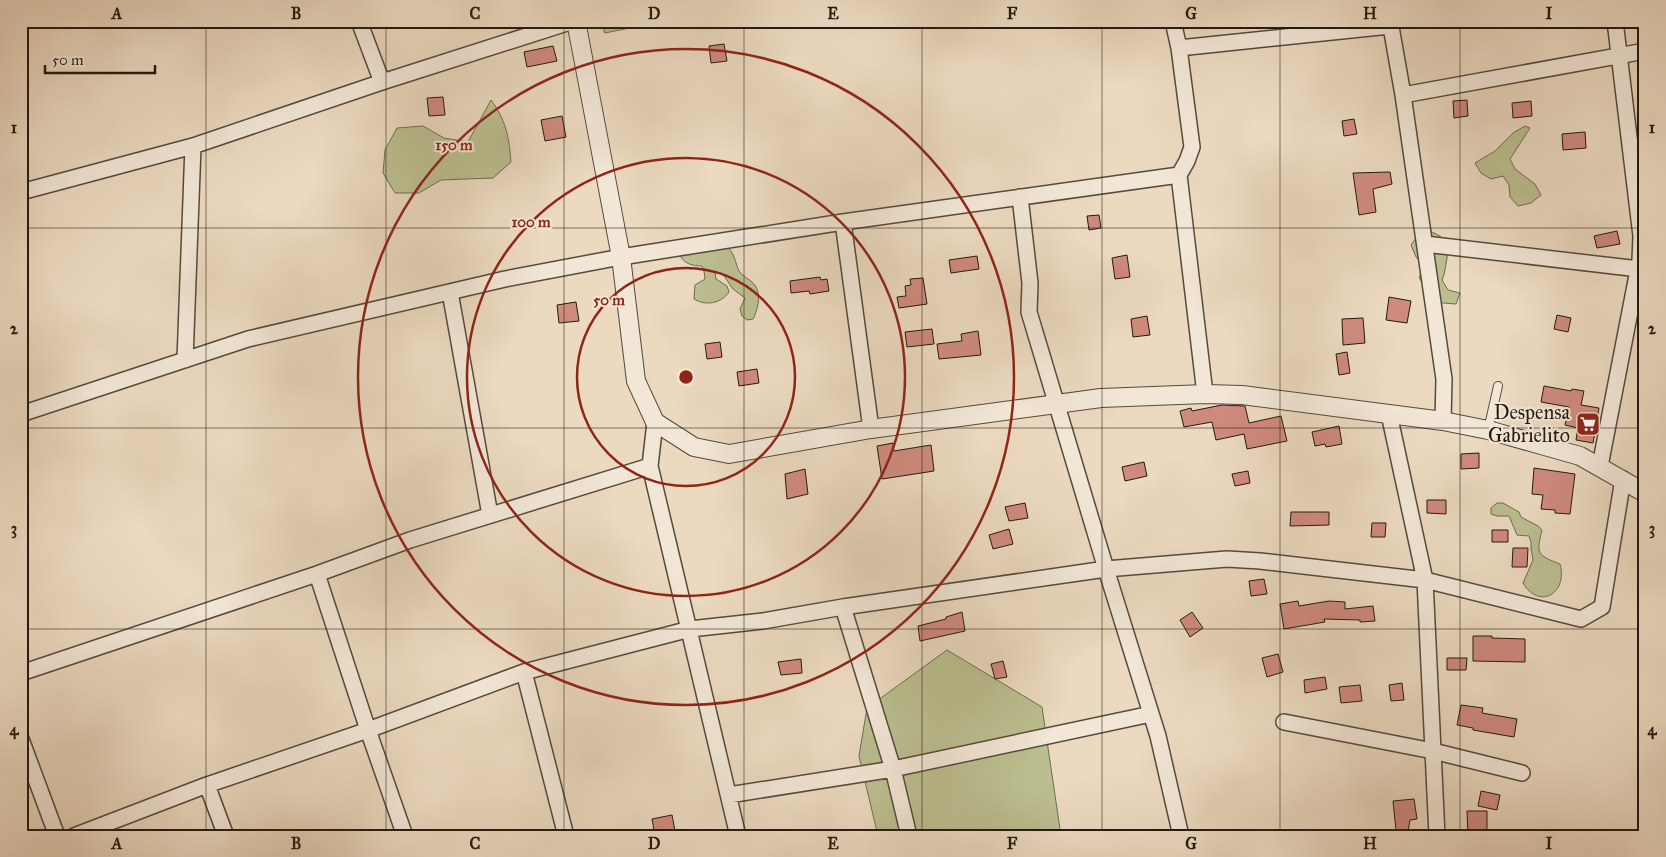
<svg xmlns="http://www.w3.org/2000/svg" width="1666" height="857" font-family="'IM FELL Great Primer',serif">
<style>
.green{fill:#bbbe90;stroke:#6e6c50}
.building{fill:#cf8a7e;stroke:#221a11}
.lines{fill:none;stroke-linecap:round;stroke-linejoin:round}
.service-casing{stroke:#544a3d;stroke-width:10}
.minor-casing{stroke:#544a3d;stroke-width:18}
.tertiary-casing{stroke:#544a3d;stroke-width:20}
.service{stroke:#f2e6d6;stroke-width:8}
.minor{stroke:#f2e6d6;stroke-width:15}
.tertiary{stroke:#f2e6d6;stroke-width:18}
.grid{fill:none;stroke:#221a11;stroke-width:1;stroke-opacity:0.55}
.ring{fill:none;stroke:#8f2418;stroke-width:2.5}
.labels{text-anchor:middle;stroke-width:4;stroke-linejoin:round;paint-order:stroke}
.poi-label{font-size:20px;fill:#221a11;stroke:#f2e6d6;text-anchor:end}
.centre{fill:#8f2418;stroke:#f2e6d6;stroke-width:2.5}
.ring-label{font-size:15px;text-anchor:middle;font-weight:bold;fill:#8f2418;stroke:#f2e6d6;stroke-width:4;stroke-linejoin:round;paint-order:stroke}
.neatline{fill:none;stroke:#221a11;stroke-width:2}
.grid-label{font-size:16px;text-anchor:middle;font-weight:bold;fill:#221a11}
</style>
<rect width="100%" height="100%" fill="#ebd9c0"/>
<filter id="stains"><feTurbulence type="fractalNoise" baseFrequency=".004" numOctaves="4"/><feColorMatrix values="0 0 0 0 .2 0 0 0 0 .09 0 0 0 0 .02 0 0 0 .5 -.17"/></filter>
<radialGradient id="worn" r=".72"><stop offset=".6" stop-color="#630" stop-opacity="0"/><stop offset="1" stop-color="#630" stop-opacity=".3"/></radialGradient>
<path class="green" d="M600,21H685L669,27L657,25H644L605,33Z
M491,100C506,120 509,137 511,162L493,178L441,180L419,193H395L383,173L385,150L397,128L423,126L444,138L468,142Z
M1525,126L1530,128L1510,159L1515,169L1535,184L1541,195L1531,203L1518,206L1510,197L1509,185L1503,176L1491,179L1481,173L1475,163L1495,151L1513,133Z
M1430,231L1440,236L1450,248C1445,259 1447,269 1442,280L1448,290L1460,293L1456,304L1443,303L1431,299L1419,277L1425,267L1416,257L1411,245L1418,235Z
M726,246C734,251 735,262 739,271C743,277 750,279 754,284C762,293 758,309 753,319L747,320L742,316L740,309L745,298L733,289L722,273H715L716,279L727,286L729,292C721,304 705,306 694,299L695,285L705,279L704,271L702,266C693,266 685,264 681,257L684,251Z
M1497,503H1503L1519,512L1521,517L1538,526L1542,530C1536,554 1537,555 1560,564C1568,594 1539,610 1523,583L1533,560L1531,548V542L1529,536L1517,535L1509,516H1497L1491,514V508Z
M947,650L1042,707L1061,836H878L859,756L867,708Z"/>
<path class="building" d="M724,44L727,61L711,63L709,46Z
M553,46L557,61L527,67L524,52Z
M443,97L445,115L429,116L427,98Z
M1467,100L1468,116L1454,118L1453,101Z
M1531,101L1532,116L1513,118L1512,103Z
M562,116L566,137L545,141L541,120Z
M1354,119L1357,134L1344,136L1342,121Z
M1585,132L1586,148L1563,150L1562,134Z
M1390,172L1392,184L1373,189L1376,212L1359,215L1353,173Z
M1099,215L1101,228L1089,230L1087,216Z
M1617,231L1620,244L1597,248L1594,236Z
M1127,255L1130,277L1115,279L1112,258Z
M977,256L979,269L951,273L949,260Z
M820,277L821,280L827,279L829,291L810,294L809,291L791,293L790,281Z
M923,278L927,304L899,308L897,297L906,296L905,286L911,285L910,279Z
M1389,297L1411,301L1407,323L1386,320Z
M576,302L579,321L559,323L557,305Z
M1557,315L1571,318L1568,332L1554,329Z
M1147,316L1150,335L1133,337L1131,319Z
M1363,318L1365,343L1343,345L1342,319Z
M932,329L934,344L907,347L905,332Z
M978,331L981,355L939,359L937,344L962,341L961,334Z
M720,342L722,357L707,359L705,344Z
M1347,352L1350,373L1339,375L1336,354Z
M757,369L759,383L739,386L737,372Z
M1544,386L1571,391L1572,389L1584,391L1581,405L1599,408L1593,443L1576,440L1578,428L1565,425L1569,407L1541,402Z
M1222,405L1245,406L1249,423L1281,416L1287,441L1247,449L1244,434L1216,440L1212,422L1184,427L1180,411L1191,408L1192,411Z
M1339,426L1342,444L1326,447L1325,444L1315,446L1312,432Z
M893,443L894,451L931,445L934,471L882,479L877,446Z
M1479,453V468L1461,469V454Z
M1144,462L1147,476L1125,481L1122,467Z
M1534,468L1575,474L1570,514L1555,513V510L1541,509L1543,495L1532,494Z
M805,469L808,494L787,499L785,474Z
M1248,471L1250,483L1235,486L1232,474Z
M1427,500H1446V514L1427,513Z
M1025,503L1028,518L1009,521L1005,507Z
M1291,512H1329V525L1290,526Z
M1372,523H1386L1385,537H1371Z
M1009,529L1013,544L993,549L989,535Z
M1492,530H1508V542H1492Z
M1513,548H1528L1527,567H1512Z
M1264,579L1267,594L1251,596L1249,581Z
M1298,601L1299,606L1329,601L1345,602V609L1373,606L1375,621L1360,622V620L1324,619L1325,622L1284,629L1280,604Z
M962,612L965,631L920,641L918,626L946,619V617Z
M1192,612L1203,628L1190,637L1180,620Z
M1473,636H1492V638L1525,639V662L1473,661Z
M1278,654L1283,672L1267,677L1262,658Z
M1447,658H1467L1466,670H1447Z
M801,659L802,673L781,675L778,662Z
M1003,661L1007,677L995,679L991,664Z
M1325,677L1327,689L1305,693L1304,680Z
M1402,683L1404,700L1391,701L1389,685Z
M1360,685L1362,701L1341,703L1339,687Z
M1461,705L1483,708L1482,713L1517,719L1514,737L1473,730V728L1457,725Z
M1481,791L1500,795L1497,810L1478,806Z
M1414,799L1417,819L1410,820L1408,832L1396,830L1393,801Z
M1467,811H1487V836H1468Z
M672,815L676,836H655L652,819Z"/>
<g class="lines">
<g class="service-casing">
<path id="service" d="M1488,430L1498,386"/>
</g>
<g class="minor-casing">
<path id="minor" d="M359,21L382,82
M1173,21L1179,48L1192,147L1187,161L1179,175L1205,394
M1390,21L1403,95L1444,379L1443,421
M1179,48L1390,26
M1403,95L1645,51
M21,192L193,146L382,82L573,21
M1020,197L1030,283L1029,312L1106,569L1158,736L1181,836
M843,222L871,429
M1425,244L1639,269
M450,292L490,515
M185,360L193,146
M21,414L248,339L505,279L621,257L843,222L1179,175
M1389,414L1425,580L1437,836
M650,466L738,836
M1600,466L1640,260L1641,236L1615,21
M317,574L368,730L405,836
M843,607L893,769L909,836
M524,672L566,836
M21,673L317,574L410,540L650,466L655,422
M1284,722L1433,751L1522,773
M21,739L57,836
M207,785L226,836
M729,795L893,769L1151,714
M74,836L207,785L368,730L524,672L690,629L763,621L843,607L1106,569L1227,559L1260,561L1425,580L1581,619L1602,607L1623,479"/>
</g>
<g class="tertiary-casing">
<path id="tertiary" d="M576,21L621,257L636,381L655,422L694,447L729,454L871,429L1101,398L1205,394L1242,395L1443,421L1488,430L1580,456L1645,493"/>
</g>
<use href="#service" class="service"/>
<use href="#minor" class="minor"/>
<use href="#tertiary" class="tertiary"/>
</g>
<path class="grid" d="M206,21V836M386,21V836M564,21V836M744,21V836M922,21V836M1102,21V836M1280,21V836M1460,21V836M21,228H1645M21,428H1645M21,629H1645"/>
<g class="ring">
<circle cx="686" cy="377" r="109"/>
<circle cx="686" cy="377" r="219"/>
<circle cx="686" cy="377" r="328"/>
</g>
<defs>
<g id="supermarket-square" transform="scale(1.25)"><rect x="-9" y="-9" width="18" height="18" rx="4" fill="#8f2418" stroke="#f2e6d6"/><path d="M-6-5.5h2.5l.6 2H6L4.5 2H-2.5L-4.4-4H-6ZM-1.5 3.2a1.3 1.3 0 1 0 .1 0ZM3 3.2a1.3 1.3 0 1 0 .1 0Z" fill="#fff"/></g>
</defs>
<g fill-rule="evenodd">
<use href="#supermarket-square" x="1588" y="424"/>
</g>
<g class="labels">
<g class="poi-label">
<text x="1570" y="419">Despensa<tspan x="1570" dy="23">Gabrielito</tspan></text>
</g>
</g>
<circle cx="686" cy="377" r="8" class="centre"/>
<g class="ring-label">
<text x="454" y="150">150 m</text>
<text x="531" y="227">100 m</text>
<text x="609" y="305">50 m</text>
</g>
<rect width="1666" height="857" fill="none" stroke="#ebd9c0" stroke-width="55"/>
<path d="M45 65v8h110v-8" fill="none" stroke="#221a11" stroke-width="2.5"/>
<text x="52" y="65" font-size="15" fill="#221a11" stroke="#f2e6d6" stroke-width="4" paint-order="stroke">50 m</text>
<rect x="28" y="28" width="1610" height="802" class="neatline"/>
<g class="grid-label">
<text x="117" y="19">A</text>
<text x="296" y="19">B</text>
<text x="475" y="19">C</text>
<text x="654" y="19">D</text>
<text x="833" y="19">E</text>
<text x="1012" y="19">F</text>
<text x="1191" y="19">G</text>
<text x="1370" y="19">H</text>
<text x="1549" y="19">I</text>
<text x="14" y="133">1</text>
<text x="1652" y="133">1</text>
<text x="14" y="334">2</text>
<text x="1652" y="334">2</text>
<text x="14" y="534">3</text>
<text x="1652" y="534">3</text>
<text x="14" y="735">4</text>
<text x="1652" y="735">4</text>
<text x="117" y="849">A</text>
<text x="296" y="849">B</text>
<text x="475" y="849">C</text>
<text x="654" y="849">D</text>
<text x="833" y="849">E</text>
<text x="1012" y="849">F</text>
<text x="1191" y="849">G</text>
<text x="1370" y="849">H</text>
<text x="1549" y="849">I</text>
</g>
<rect width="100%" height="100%" filter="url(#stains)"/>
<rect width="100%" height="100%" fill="url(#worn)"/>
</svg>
